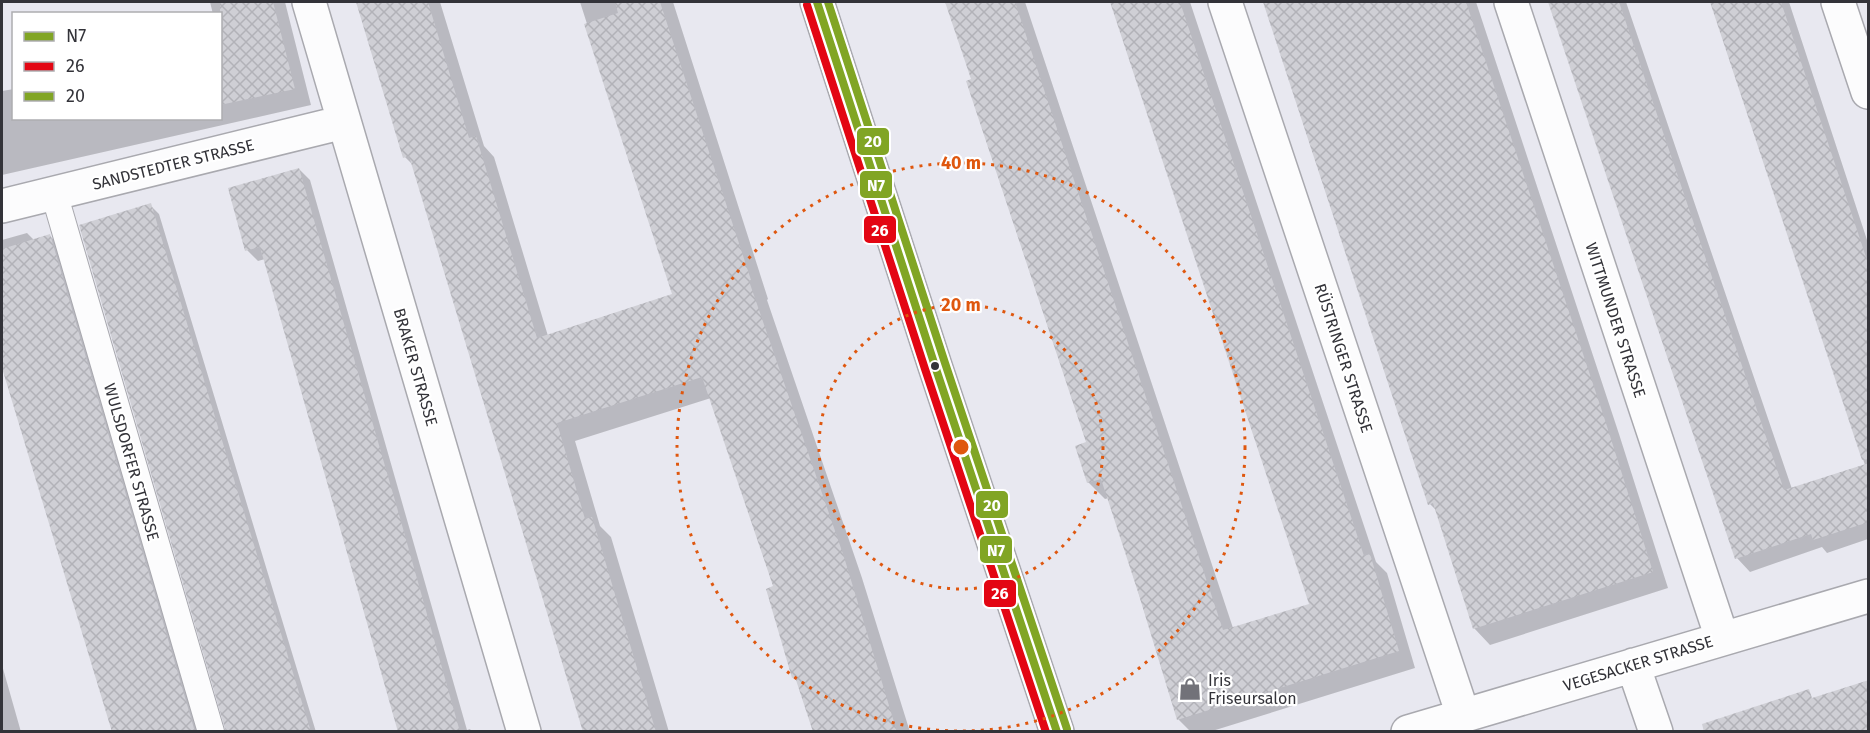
<svg xmlns="http://www.w3.org/2000/svg" width="1870" height="733" font-family="'Fira Sans',sans-serif">
<style>
.shadow{fill:#0003}
.building{fill:url(#building-cross-hatch)}
.lines{fill:none;stroke-linecap:round;stroke-linejoin:round}
.lane-casing{stroke:#a9a9af;stroke-width:28}
.street-casing{stroke:#a9a9af;stroke-width:36}
.secondary-casing{stroke:#a9a9af;stroke-width:36}
.lane{stroke:#fcfcfd;stroke-width:26}
.street{stroke:#fcfcfd;stroke-width:33}
.secondary{stroke:#fcfcfd;stroke-width:33}
.bus-1-casing{stroke:#fff;stroke-width:12}
.bus-2-casing{stroke:#fff;stroke-width:12}
.bus-3-casing{stroke:#fff;stroke-width:12}
.bus-1{stroke:#81a524;stroke-width:8}
.bus-2{stroke:#e30613;stroke-width:8}
.bus-3{stroke:#81a524;stroke-width:8}
.ring{fill:none;stroke:#df570e;stroke-width:3;stroke-dasharray:3 6}
.bus-dot{fill:#333339;stroke:#fff;stroke-width:2}
.labels{text-anchor:middle;stroke-width:4.5;stroke-linejoin:round;paint-order:stroke}
.street-label{font-size:16px;fill:#333339;stroke:#fff}
.poi-label{font-size:16px;fill:#333339;stroke:#fff;text-anchor:start}
.centre{fill:#df570e;stroke:#fff;stroke-width:3}
.ring-label{font-size:18px;text-anchor:middle;font-weight:bold;fill:#df570e;stroke:#fff;stroke-width:4.5;stroke-linejoin:round;paint-order:stroke}
.line-badge{stroke:#fff;stroke-width:2}
.badge-label{font-size:16px;text-anchor:middle;font-weight:bold;fill:#fff}
</style>
<defs>
<pattern id="building-cross-hatch" width="8" height="8" patternUnits="userSpaceOnUse" patternTransform="scale(1.5)"><rect width="8" height="8" fill="#cfcfd5"/><path d="M0 0l8 8M0 8l8-8" fill="none" stroke="#b2b2b8"/></pattern>
</defs>
<rect width="100%" height="100%" fill="#e8e8f0"/>
<path class="shadow" d="M210,2H285L311,105L2,175V91L14,89V118H220V14H213Z
M358,2H440L484,146L494,157L548,336L674,295L580,2H673L768,299L767,300L862,578L910,732H814L798,682L793,677L775,587L711,398L575,441L600,526L611,537L669,732H584L414,166L405,157Z
M947,2H1025L1233,628L1311,605L1111,2H1190L1376,562L1387,573L1415,668L1209,732H1191L1178,719L1109,498L1105,499L1088,482V443Z
M1265,2H1476L1619,434L1668,588L1490,645L1474,628L1438,512L1430,504Z
M1551,2H1626L1792,489L1865,465L1711,2H1789L1868,243V539L1827,553L1822,547L1750,572L1737,558Z
M299,169L310,180L467,730L470,729L472,732H399L265,259L258,261L247,250Z
M150,205L159,214L316,732H227Z
M27,233L34,240L50,236L58,244L200,732H113L2,362V240Z
M2,665L21,732H2Z"/>
<path class="building" d="M220,2H273L295,89L220,105Z
M356,2H428L469,138L476,136L537,338L672,294L584,24L618,13L615,2H660L751,280L749,281L844,557L897,732H813L795,677L792,678L766,589L773,586L702,377L557,423L585,519L592,517L656,732H583L409,156L403,158Z
M945,2H1015L1223,630L1309,604L1110,2H1180L1364,556L1370,554L1399,651L1177,720L1138,592L1101,479L1087,483L1075,446L1086,442L966,81L971,79Z
M1263,2H1466L1604,417L1653,572L1473,629L1433,503L1428,505Z
M1548,2H1619L1784,490L1869,463V522L1813,540L1811,534L1735,559Z
M1710,2H1781L1869,266V459L1862,460Z
M299,168L400,518L460,732H398L260,247L245,251L228,188Z
M151,203L218,427L311,732H226L79,225Z
M50,234L195,732H112L2,368V249Z
M1869,680V732H1704L1702,724L1809,689L1812,698Z"/>
<g class="lines">
<g class="lane-casing">
<path id="lane" d="M54,193L211,732"/>
</g>
<g class="street-casing">
<path id="street" d="M309,2L524,732
M1225,2L1463,715
M1511,2L1722,638
M1838,2L1868,92
M2,206L344,122
M1633,665L1656,732
M1408,732L1868,596"/>
</g>
<g class="secondary-casing">
<path id="secondary" d="M817,2L935,366L1057,732"/>
</g>
<use href="#lane" class="lane"/>
<use href="#street" class="street"/>
<use href="#secondary" class="secondary"/>
<g class="bus-1-casing">
<path id="bus-1" d="M817,2L935,366L1057,732"/>
</g>
<g class="bus-2-casing">
<path id="bus-2" d="M807,5L925,369L1046,732"/>
</g>
<g class="bus-3-casing">
<path id="bus-3" d="M828,2L945,363L1067,729"/>
</g>
<use href="#bus-1" class="bus-1"/>
<use href="#bus-2" class="bus-2"/>
<use href="#bus-3" class="bus-3"/>
</g>
<g class="ring">
<circle cx="961" cy="447" r="142"/>
<circle cx="961" cy="447" r="284"/>
</g>
<defs>
<g id="shop-bare" transform="scale(1.8)"><path d="M-5-2.5h2.3a2.7 3.5 0 0 1 5.4 0H5L5.5 6h-11ZM-1.5-2.5h3a1.5 2.3 0 0 0-3 0Z" fill="#727279" stroke="#fff" stroke-width="2.5" paint-order="stroke"/></g>
</defs>
<g fill-rule="evenodd">
<use href="#shop-bare" x="1190" y="689"/>
</g>
<circle class="bus-dot" cx="935" cy="366" r="5"/>
<g class="labels">
<g class="street-label">
<text transform="translate(173 164) rotate(-14)" y="6">SANDSTEDTER STRASSE</text>
<text transform="translate(1616 320) rotate(72)" y="6">WITTMUNDER STRASSE</text>
<text transform="translate(1344 358) rotate(72)" y="6">RÜSTRINGER STRASSE</text>
<text transform="translate(416 367) rotate(74)" y="6">BRAKER STRASSE</text>
<text transform="translate(132 462) rotate(74)" y="6">WULSDORFER STRASSE</text>
<text transform="translate(1638 663) rotate(-17)" y="6">VEGESACKER STRASSE</text>
</g>
<g class="poi-label">
<text x="1208" y="686">Iris<tspan x="1208" dy="18">Friseursalon</tspan></text>
</g>
</g>
<circle cx="961" cy="447" r="9" class="centre"/>
<g class="ring-label">
<text x="961" y="169">40 m</text>
<text x="961" y="311">20 m</text>
</g>
<g class="line-badge">
<rect x="856" y="127" width="34" height="29" rx="6" fill="#81a524"/>
<rect x="859" y="170" width="34" height="29" rx="6" fill="#81a524"/>
<rect x="863" y="215" width="34" height="29" rx="6" fill="#e30613"/>
<rect x="975" y="490" width="34" height="29" rx="6" fill="#81a524"/>
<rect x="979" y="535" width="34" height="29" rx="6" fill="#81a524"/>
<rect x="983" y="579" width="34" height="29" rx="6" fill="#e30613"/>
</g>
<g class="badge-label">
<text x="873" y="147">20</text>
<text x="876" y="191">N7</text>
<text x="880" y="236">26</text>
<text x="992" y="511">20</text>
<text x="996" y="556">N7</text>
<text x="1000" y="599">26</text>
</g>
<rect width="1870" height="733" fill="none" stroke="#333339" stroke-width="6"/>
<rect x="12" y="12" width="210" height="108" fill="#ffffff" stroke="#adadb0" stroke-width="1.5"/>
<rect x="24" y="32" width="30" height="9" fill="#81a524" stroke="#adadb0" stroke-width="1.5"/>
<text x="66" y="42" font-size="18" fill="#333339">N7</text>
<rect x="24" y="62" width="30" height="9" fill="#e30613" stroke="#adadb0" stroke-width="1.5"/>
<text x="66" y="72" font-size="18" fill="#333339">26</text>
<rect x="24" y="92" width="30" height="9" fill="#81a524" stroke="#adadb0" stroke-width="1.5"/>
<text x="66" y="102" font-size="18" fill="#333339">20</text>
</svg>
